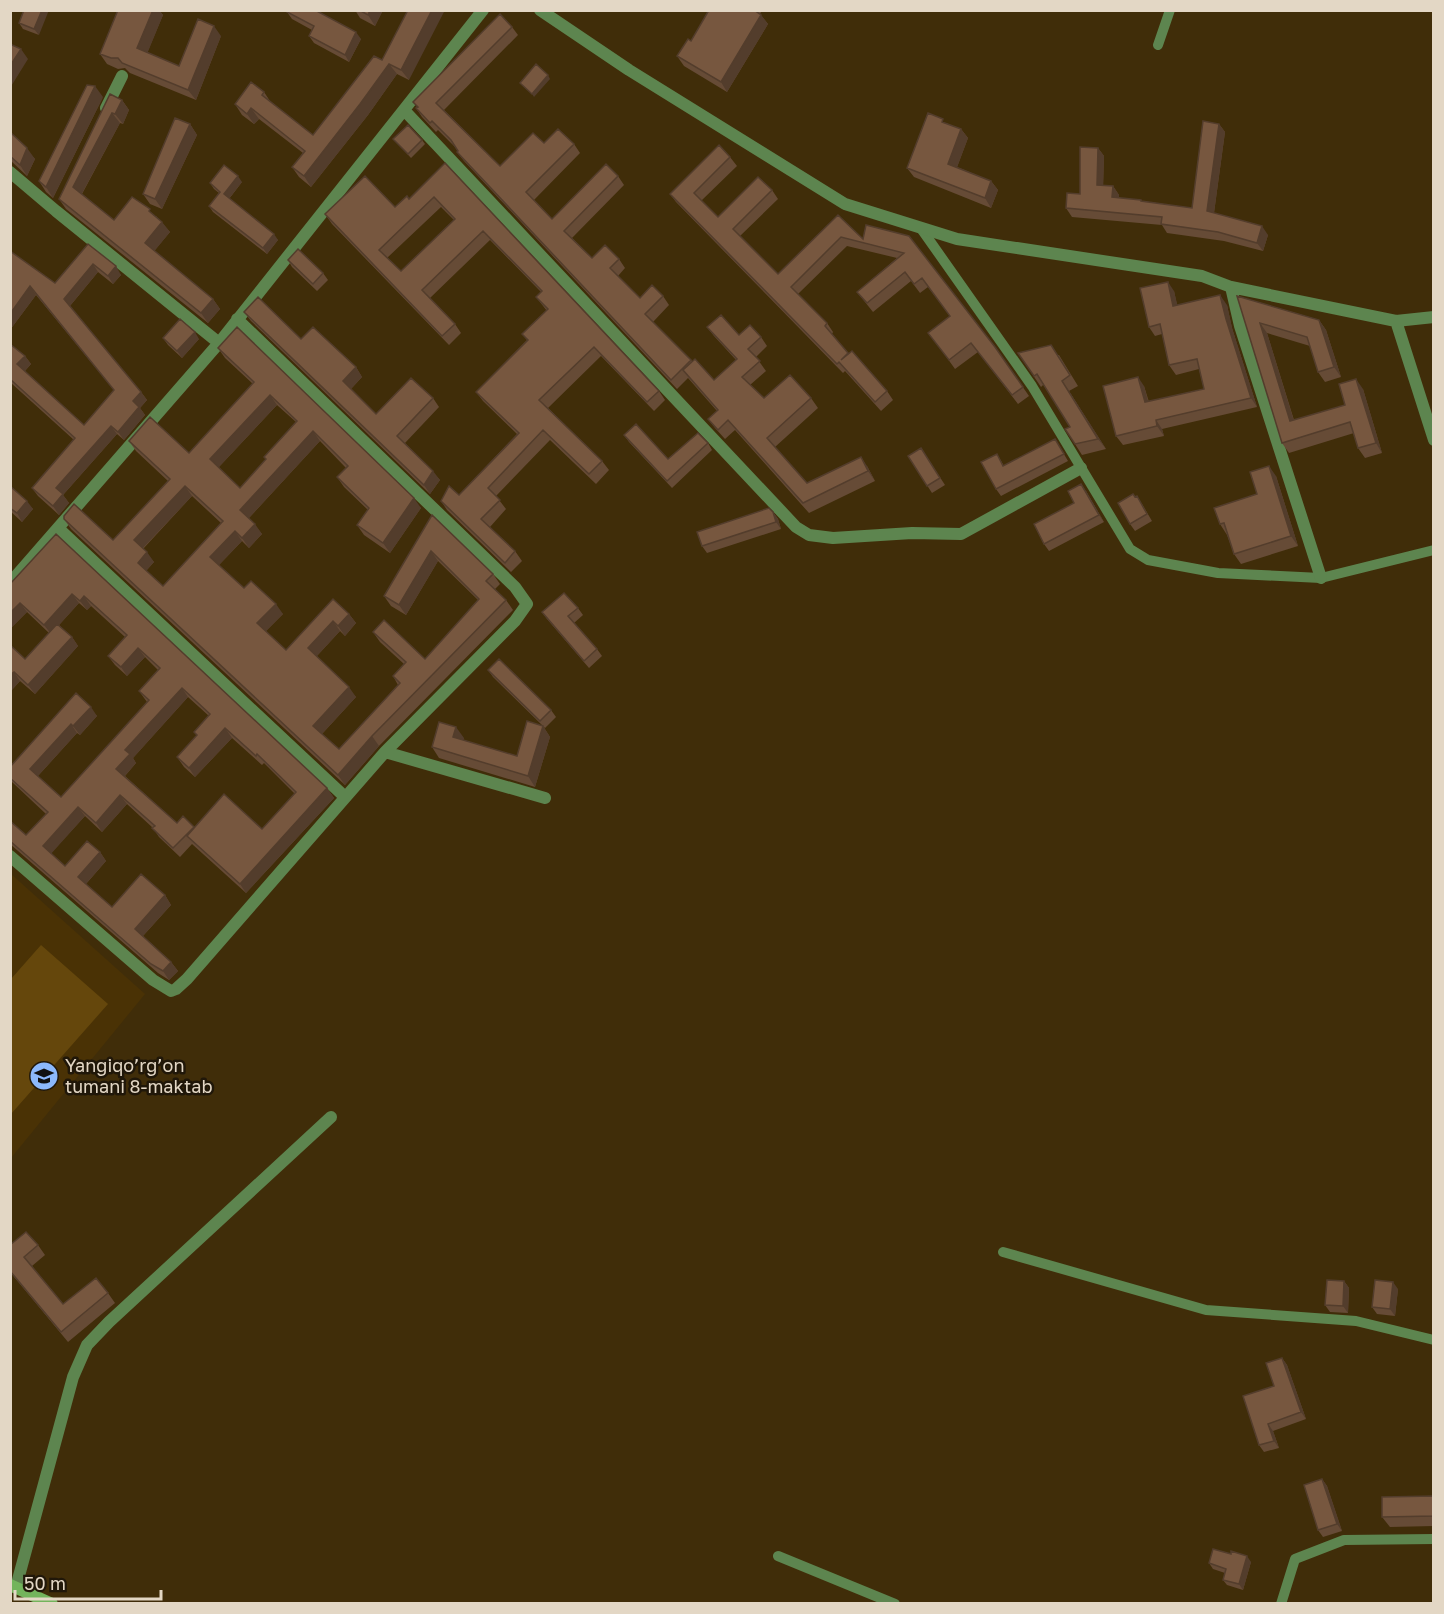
<svg xmlns="http://www.w3.org/2000/svg" width="1444" height="1614" font-family="'Golos Text',sans-serif">
<style>
.built{fill:#4a3205}
.green{fill:#65470c}
.lines{fill:none;stroke-linecap:round;stroke-linejoin:round}
.lane{stroke:#5d854f;stroke-width:10}
.street{stroke:#5d854f;stroke-width:12}
.secondary{stroke:#73b45c;stroke-width:12}
.wall{fill:#664b36;fill-rule:evenodd}
.shaded-wall{fill:#533d2c}
.building{fill:#77573f;stroke:#533d2c;stroke-width:1.5;fill-rule:evenodd}
.labels{text-anchor:middle;stroke-width:5;stroke-linejoin:round;paint-order:stroke}
.poi-label{font-size:18px;fill:#e3d7c5;stroke:#201709;text-anchor:start}
</style>
<rect width="100%" height="100%" fill="#402d09"/>
<path class="built" d="M11,874L145,994L11,1158Z"/>
<path class="green" d="M41,945L108,1004L11,1114V979Z"/>
<g class="lines">
<path class="lane" d="M1158,45L1170,10
M920,227L1032,386L1130,549L1148,560L1218,573L1321,578L1434,550
M1003,1252L1206,1310L1356,1321L1434,1340
M778,1556L895,1604
M1281,1604L1295,1559L1344,1540L1434,1539"/>
<path class="street" d="M540,10L629,70L845,204L957,239L1202,276L1231,287L1396,321L1434,317
M106,108L122,76
M404,110L796,527L809,535L833,538L912,533L961,534L1081,468
M10,172L56,211L219,343
M1231,287L1240,326L1321,578
M1396,321L1434,440
M59,529L345,797
M10,583L219,343L483,10
M385,752L545,798
M10,856L153,980L171,991L176,989L187,979L385,752L515,621L527,604L515,587L237,319
M16,1587L73,1377L87,1345L109,1322L331,1117"/>
<path class="secondary" d="M10,1585L52,1604"/>
</g>
<path class="wall" d="M24,10L39,35L23,29L19,23Z
M118,10H159L163,15L147,53L179,66L221,36L196,100L130,73L125,68L118,69L107,64L100,54Z
M355,10H383L375,26L360,18Z
M408,10L409,80L397,74L368,115L311,187L299,177L292,167L303,153L259,119L254,124L242,115L235,104L264,92L270,101L313,135L382,60Z
M709,10H762L760,14L768,24L727,92L684,66L677,56L691,41Z
M287,12L361,39L349,62L314,43L309,36L312,30L292,19Z
M512,27L518,35L444,110L500,166L544,143L574,144L580,153L534,200L552,219L618,176L624,185L572,238L592,258L619,259L625,268L618,276L640,298L663,296L669,305L653,322L692,361L714,380L736,360L714,336L707,327L739,335L761,337L767,346L756,357L766,371L750,385L764,398H811L818,408L775,447L807,483L867,466L875,481L809,513L735,430L725,439L715,428L708,419L717,411L688,378L677,389L464,161L457,152L458,151L456,148L438,130L436,132L422,117L416,108L417,107L413,102Z
M110,94L122,100L129,110L123,124L120,123L82,194L114,220L156,216L170,232L154,251L213,299L220,309L208,323L66,209L59,199Z
M103,97L53,198L46,192L39,181Z
M946,123L961,129L968,138L957,167L991,181L998,190L991,208L914,177L907,168Z
M190,124L197,135L162,209L150,204L143,194Z
M1219,124L1225,132L1214,213L1268,235L1263,251L1224,241L1167,233L1162,225L1072,217L1066,208L1080,194L1098,148L1104,156L1103,186H1113L1119,195V198L1141,200L1142,201L1192,208Z
M10,132L35,159L27,176L10,160Z
M393,139L422,140L425,144L411,158Z
M730,157L737,166L701,201L718,217L772,190L778,199L740,236L778,274L838,215L863,239L909,236L995,347L1029,396L1018,404L978,352L955,369L935,341L950,316L928,287L920,293L911,281L873,312L857,292L897,258L847,246L798,294L827,323L833,332L832,334L849,354L887,391L893,400L881,411L845,371L843,373L676,202L670,194Z
M445,163L659,391L665,400L654,411L601,356L548,408L602,461L609,470L596,484L550,440L496,496L506,509L490,527L515,551L522,561L511,572L447,510L441,501L459,495L517,434L483,401L476,392L527,340L522,334L547,311L536,297L541,292L490,240L430,298L455,324L461,333L449,345L332,224L325,214L395,207L409,199ZM441,207L454,220L401,271L387,258Z
M242,182L229,199L278,240L267,254L213,212L209,206L219,193L214,189L210,183Z
M88,244L121,275L113,284L98,272L70,306L141,392L147,400L140,408L145,415L124,440L117,434L63,495L69,503L59,515L38,496L32,488L74,440L11,383L10,384V344L25,356L31,364L25,371L84,425L114,390L36,295L10,330V251L55,283Z
M288,260L323,273L328,280L317,291L292,267Z
M1174,291L1177,305H1227L1232,328L1257,407L1162,429L1164,436L1123,445L1116,436L1144,386L1149,402L1204,389L1199,369L1176,375L1169,365L1162,334L1155,336L1149,327Z
M1237,296L1319,320L1326,330L1341,377L1325,382L1318,372L1310,346L1267,333L1294,420L1345,405L1363,389L1382,453L1365,458L1358,448L1354,433L1289,453L1282,443Z
M244,312L301,339L356,367L362,377L351,389L376,414L433,398L439,407L405,443L440,480L430,494L251,321Z
M163,338L199,339L182,358L168,345Z
M218,348L421,508L390,553L364,535L357,525L368,510L344,487L337,477L346,468L320,441L249,518L262,534L249,548L242,541L219,565L244,588L283,614L266,631L286,650L349,614L356,623L345,636L340,631L316,657L356,697L322,734L339,749L398,685L393,676L404,664L380,642L373,632L425,659L478,600L438,561L406,615L391,606L384,596L432,515L493,574L500,584L495,589L506,600L513,610L379,746L345,785L71,529L64,519L113,540L168,481L136,451L129,441L189,453L253,384L225,358ZM277,405L296,422L264,457L266,460L240,488L218,468ZM192,496L221,523L163,586L146,571L154,562L143,549Z
M1018,353L1059,355L1078,386L1069,391L1106,449L1082,455L1075,444L1070,427L1044,384L1041,387Z
M624,435L668,459L708,443L712,450L672,488L629,442Z
M1055,439L1068,461L1001,496L996,489L997,454L1004,466Z
M921,448L945,485L932,493L908,456Z
M1276,476L1298,546L1241,564L1234,554L1227,535L1220,524L1257,494Z
M10,486L33,509L22,522L10,511Z
M1086,491L1104,522L1049,551L1044,544L1074,503Z
M1135,497L1142,504L1152,521L1135,531L1130,524Z
M773,512L778,519L781,529L707,553L702,546Z
M56,534L327,788L334,798L246,893L192,844L180,857L159,837L153,828L127,804L102,832L85,816L51,853L65,866L100,852L106,861L86,884L112,907L165,895L171,905L143,936L171,962L178,971L169,980L158,973L10,844V821L26,835L46,814L12,782L10,780V767L76,693L97,716L80,735L77,733L38,776L61,797L147,702L139,691L158,670L145,657L127,676L115,665L108,656L125,637L91,606L87,610L79,603L59,625L72,637L78,646L35,694L20,681L11,691L10,645L25,659L49,633L27,612L10,629V584ZM188,697L209,716L194,732L197,736L177,757L184,767L195,777L232,738L262,765L264,763L295,794L262,829L194,827L177,823L125,776L136,763L133,758Z
M578,608L583,615L574,623L597,649L602,656L589,668L547,619L542,612Z
M488,670L551,710L556,717L545,728L493,677Z
M543,726L550,737L535,787L439,758L432,747L464,738L463,740L517,756Z
M10,1245H38L45,1255L32,1266L63,1304L108,1293L115,1303L68,1342L10,1272Z
M1344,1281L1349,1288L1348,1313L1330,1312L1325,1305Z
M1398,1289L1395,1316L1377,1314L1372,1307Z
M1282,1358L1287,1365L1306,1419L1273,1431L1279,1448L1264,1452L1259,1445L1274,1386Z
M1322,1479L1327,1486L1342,1531L1323,1537L1318,1530Z
M1434,1496V1526L1390,1527L1382,1517Z
M1231,1554L1251,1562L1243,1590L1227,1585L1223,1580L1225,1573L1213,1569L1209,1563Z"/>
<path class="shaded-wall" d="M42,10H49L39,35L34,29Z
M153,10H159L163,15L145,59L137,48Z
M370,10H383L375,26L368,15Z
M432,10H445L409,80L401,70Z
M761,15L768,24L727,92L721,82Z
M214,26L221,36L196,100L188,90Z
M356,32L361,39L349,62L345,55Z
M21,49L28,59L10,88V66Z
M389,64L397,74L368,115L311,187L304,176Z
M548,75L550,79L534,97L532,94Z
M95,86L103,97L53,198L46,187Z
M122,100L129,110L123,124L115,114Z
M251,108L259,119L254,124L247,114Z
M112,113L120,123L80,197L73,187Z
M190,124L197,135L162,209L155,199Z
M1219,124L1225,132L1213,220L1207,211Z
M961,129L968,138L955,173L948,164Z
M27,148L35,159L27,176L20,165Z
M1098,148L1104,156L1103,194L1097,185Z
M238,176L242,182L228,200L224,194Z
M991,181L998,190L991,208L985,198Z
M1113,186L1119,195L1118,206L1112,197Z
M162,222L170,232L152,254L145,243Z
M1262,226L1268,235L1263,251L1257,243Z
M274,234L278,240L267,254L263,248Z
M93,264L98,272L69,307L64,299Z
M116,266L121,275L113,284L108,276Z
M1168,282L1174,291L1180,316L1173,306Z
M30,286L36,295L10,330V314Z
M1220,295L1227,305L1232,328L1257,407L1251,398L1226,319Z
M213,299L220,309L208,323L201,313Z
M1319,320L1326,330L1341,377L1334,367Z
M1260,323L1267,333L1297,431L1290,421Z
M195,332L199,339L182,358L177,351Z
M25,356L31,364L23,373L17,364Z
M356,367L362,377L349,391L343,381Z
M1138,377L1144,386L1151,412L1145,402Z
M1356,379L1363,389L1382,453L1376,443Z
M1062,381L1069,391L1106,449L1098,439Z
M141,392L147,400L140,408L145,415L124,440L118,432L133,401Z
M270,395L277,405L217,469L210,459Z
M1156,420L1162,429L1164,436L1157,426Z
M111,426L117,434L63,495L69,503L59,515L53,506L56,488Z
M313,431L320,441L247,520L240,510Z
M861,457L867,466L875,481L868,471Z
M1269,466L1276,476L1298,546L1291,536Z
M433,471L440,480L430,494L424,485Z
M1081,484L1086,491L1104,522L1099,515Z
M185,486L192,496L141,550L134,540Z
M414,498L421,508L390,553L383,543Z
M27,501L33,509L22,522L17,513Z
M773,512L778,519L781,529L776,522Z
M255,524L262,534L249,548L242,538Z
M235,531L242,541L217,567L210,557Z
M431,551L438,561L406,615L399,605Z
M147,552L154,562L145,572L138,563Z
M72,594L79,603L51,634L44,625Z
M84,596L91,606L87,610L80,601Z
M20,603L27,612L10,629V613Z
M276,604L283,614L264,633L257,623Z
M349,614L356,623L345,636L338,626Z
M333,621L340,631L315,658L308,648Z
M72,637L78,646L35,694L28,685Z
M138,648L145,657L127,676L121,667Z
M14,672L20,681L11,691L10,675Z
M349,687L356,697L320,736L313,726Z
M182,688L188,697L133,758L136,763L123,778L116,769L125,750Z
M91,707L97,716L80,735L73,726Z
M71,724L77,733L36,778L30,769Z
M543,726L550,737L535,787L528,776Z
M456,727L464,738L461,747L453,737Z
M225,728L232,738L195,777L189,768Z
M372,736L379,746L345,785L338,775Z
M327,788L334,798L246,893L240,884Z
M120,795L127,804L102,832L96,823Z
M78,807L85,816L50,855L43,846Z
M100,852L106,861L84,886L78,877Z
M165,895L171,905L141,938L135,929Z
M171,962L178,971L169,980L163,971Z
M1344,1281L1349,1288L1348,1313L1343,1306Z
M1393,1282L1398,1289L1395,1316L1390,1309Z
M1282,1358L1287,1365L1306,1419L1301,1412Z
M1268,1424L1273,1431L1279,1448L1274,1441Z
M1322,1479L1327,1486L1342,1531L1337,1524Z
M1247,1556L1251,1562L1243,1590L1239,1584Z"/>
<path class="building" d="M24,10H42L34,29L19,23Z
M118,10H153L137,48L179,66L198,19L214,26L188,90L122,63L118,58H111L100,54Z
M288,10H315L356,32L345,55L309,36L314,26L287,12Z
M359,10H370L368,15Z
M408,10H432L401,70L389,64L360,104L304,176L292,167L305,151L251,108L247,114L235,104L251,82L264,92L262,95L313,135L374,56L382,60Z
M709,10H754L761,15L721,82L677,56L688,39L691,41Z
M500,14L512,27L436,103L500,166L533,133L544,143L558,129L574,144L526,192L552,219L606,164L618,176L564,231L592,258L605,245L619,259L610,268L640,298L652,285L663,296L645,314L691,360L671,380L457,152L458,151L451,140L432,121L430,123L416,108L418,107L413,102Z
M10,44L21,49L10,66Z
M536,64L548,75L532,94L520,83Z
M87,85L95,86L46,187L39,181Z
M110,94L122,100L115,114L112,113L73,187L114,220L132,197L150,209L149,211L162,222L145,243L213,299L201,313L59,199Z
M928,113L943,119L942,122L961,129L948,164L991,181L985,198L907,168Z
M175,118L190,124L155,199L143,194Z
M1203,121L1219,124L1207,211L1262,226L1257,243L1218,232L1161,224L1162,217L1066,208L1067,193L1080,194V147L1098,148L1097,185L1113,186L1112,197L1141,200V201L1192,208Z
M408,125L422,140L408,154L393,139Z
M10,132L27,148L20,165L10,156Z
M719,145L730,157L694,193L718,217L758,177L772,190L733,229L778,274L838,215L863,239L866,225L909,236L995,347L1023,387L1012,395L971,343L949,360L928,333L950,316L922,278L914,284L905,272L867,303L857,292L904,253L841,237L791,287L827,323L825,326L848,353L841,360L852,351L887,391L875,402L839,362L837,364L670,194Z
M445,163L659,391L647,402L594,347L539,400L602,461L589,474L543,430L488,488L500,500L481,519L515,551L505,563L441,501L449,486L459,495L519,433L476,392L528,340L522,334L548,309L536,297L542,291L483,231L422,290L455,324L442,336L325,214L365,176L395,207L407,196L409,199ZM434,197L455,219L401,271L379,250Z
M224,165L238,176L224,194L274,234L263,248L209,206L220,192L210,183Z
M88,244L116,266L108,276L93,264L64,299L141,392L133,401L139,407L118,432L111,426L56,488L63,494L53,506L32,488L75,438L10,379V344L25,356L17,364L84,425L114,390L30,286L10,314V251L55,283Z
M298,249L323,273L313,284L288,260Z
M1168,282L1173,306L1220,295L1226,319L1251,398L1156,420L1157,426L1116,436L1103,386L1138,377L1145,402L1204,389L1197,359L1169,365L1160,324L1149,327L1140,288Z
M1237,296L1319,320L1334,367L1318,372L1307,337L1260,323L1290,421L1345,405L1339,384L1356,379L1376,443L1358,448L1350,422L1282,443Z
M258,297L301,339L313,327L356,367L343,381L376,414L411,378L433,398L397,436L433,471L424,485L244,312Z
M721,315L739,335L750,325L761,337L748,349L760,361L742,377L764,398L790,375L811,398L767,438L807,483L861,457L868,471L803,503L728,420L718,430L708,419L718,410L683,370L695,359L714,380L737,359L707,327Z
M180,319L195,332L177,351L163,338Z
M237,327L414,498L383,543L357,525L369,508L337,477L348,466L313,431L240,510L255,524L242,538L235,531L210,557L244,588L251,581L276,604L257,623L286,650L333,599L349,614L338,626L333,621L308,648L349,687L313,726L339,749L400,683L393,676L406,662L373,632L384,620L425,659L479,599L431,551L399,605L384,596L432,515L493,574L486,581L506,600L372,736L338,775L64,519V516L74,504L113,540L170,479L129,441L150,417L189,453L254,382L218,348ZM270,395L297,421L264,457L266,459L240,488L210,459ZM185,486L223,521L163,586L138,563L147,552L134,540Z
M1051,345L1070,375L1062,381L1098,439L1075,444L1065,429L1070,427L1037,374L1034,376L1018,353Z
M636,424L668,459L698,433L708,443L667,481L624,435Z
M1055,439L1064,454L996,489L981,462L997,454L1003,466Z
M921,448L940,478L927,486L908,456Z
M1269,466L1291,536L1234,554L1224,523L1220,524L1214,508L1257,494L1250,472Z
M1081,484L1099,515L1044,544L1034,524L1074,503L1068,491Z
M10,486L27,501L17,513L10,508Z
M1133,494L1135,497L1137,496L1147,514L1130,524L1118,503Z
M769,508L773,512L776,522L702,546L697,532Z
M56,534L327,788L240,884L187,836L224,794L262,829L296,792L257,754L256,756L225,728L189,768L177,757L197,735L194,732L210,714L182,688L125,750L130,754L116,769L177,823L183,816L194,827L173,848L152,828L155,826L120,795L96,823L78,807L43,846L65,866L87,841L100,852L78,877L112,907L141,874L165,895L135,929L171,962L163,971L151,964L10,841V821L26,835L48,812L10,778V767L76,693L91,707L73,726L71,724L30,769L61,797L149,700L139,691L160,668L138,648L121,667L108,656L127,635L84,596L80,601L72,594L44,625L20,603L10,613V584Z
M564,593L578,608L568,616L597,649L584,661L542,612Z
M57,624L72,637L28,685L14,672L10,675V645L25,659Z
M499,659L551,710L540,721L488,670Z
M527,721L543,726L528,776L432,747L439,722L456,727L453,737L517,756Z
M26,1232L38,1245L24,1257L63,1304L96,1278L108,1293L61,1332L10,1271V1245Z
M1327,1280L1344,1281L1343,1306L1325,1305Z
M1375,1280L1393,1282L1390,1309L1372,1307Z
M1282,1358L1301,1412L1268,1424L1274,1441L1259,1445L1243,1396L1274,1386L1266,1363Z
M1322,1479L1337,1524L1318,1530L1304,1485Z
M1434,1496V1516L1382,1517V1497Z
M1213,1549L1231,1554V1551L1247,1556L1239,1584L1223,1580L1226,1569L1209,1563Z"/>
<defs>
<g id="school-disc" transform="scale(1.5)"><circle r="9.5" fill="#8cb9fc" stroke="#201709"/><path d="M0-5L7-2L0 1L-7-2ZM-4 1L0 2.5L4 1V4Q0 6-4 4Z" fill="#111"/></g>
</defs>
<g fill-rule="evenodd">
<use href="#school-disc" x="44" y="1076"/>
</g>
<g class="labels">
<g class="poi-label">
<text x="65" y="1072">Yangiqo’rg’on<tspan x="65" dy="21">tumani 8-maktab</tspan></text>
</g>
</g>
<rect width="1444" height="1614" fill="none" stroke="#e3d7c5" stroke-width="24"/>
<path d="M15 1590v9h146v-9" fill="none" stroke="#e3d7c5" stroke-width="3"/>
<text x="24" y="1590" font-size="18" fill="#e3d7c5" stroke="#201709" stroke-width="4.5" paint-order="stroke">50 m</text>
</svg>
